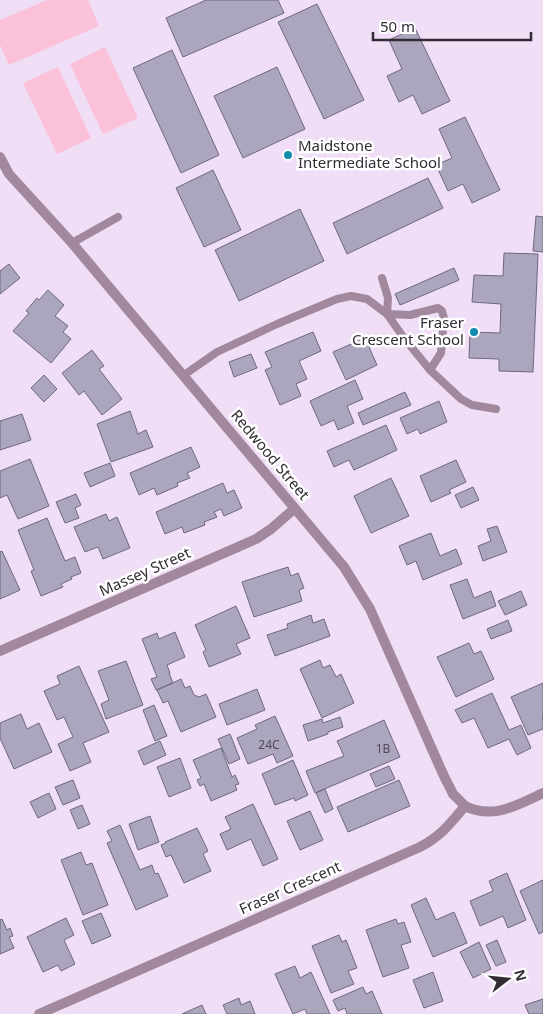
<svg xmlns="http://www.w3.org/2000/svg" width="543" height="1014" font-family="'Noto Sans',sans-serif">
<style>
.green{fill:#fbc1d9}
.building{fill:#aba5be;stroke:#6f6880}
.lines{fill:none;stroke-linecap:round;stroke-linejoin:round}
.service{stroke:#a2889c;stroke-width:8}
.minor{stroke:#a2889c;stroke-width:10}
.poi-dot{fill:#108aad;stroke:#fff;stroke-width:2}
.labels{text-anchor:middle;stroke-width:5;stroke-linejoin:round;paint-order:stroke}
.number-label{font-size:12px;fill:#514a57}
.poi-label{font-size:15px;fill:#332c35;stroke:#fff;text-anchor:start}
.street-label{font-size:15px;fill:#332c35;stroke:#fff}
</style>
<rect width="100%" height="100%" fill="#efdef6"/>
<path class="green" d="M47,0H88L99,26L9,65L0,45V20Z
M105,47L138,118L103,134L70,64Z
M58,67L91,138L57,154L23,83Z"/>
<path class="building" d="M206,0H278L284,13L183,57L166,18Z
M317,4L364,100L324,119L278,22Z
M415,28L450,101L422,114L413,95L399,102L387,76L402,69L389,40Z
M172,50L219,155L181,173L133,68Z
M277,67L305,129L243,158L214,96Z
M465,117L500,190L472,203L463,184L448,191L436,165L452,158L439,129Z
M213,170L241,230L204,247L176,188Z
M428,178L443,208L347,254L333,223Z
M300,209L324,261L239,301L215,250Z
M536,216L543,217V252L533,251Z
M504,253L538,254L533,372L499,371V359L469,358L470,332L500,333L501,304L472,302L474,275L503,276Z
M9,264L20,278L0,294V271Z
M454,268L459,280L400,305L395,294Z
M48,290L64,305L55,316L68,326L63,332L71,339L51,363L13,331L29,313L26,311L37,298L39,300Z
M313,332L321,351L299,361L307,379L296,384L301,396L280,405L265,370L272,367L265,352Z
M365,338L377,365L346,380L333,352Z
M92,350L104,366L99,369L122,399L102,415L84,391L79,395L62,373Z
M251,354L257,368L234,377L229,362Z
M44,375L57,389L44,402L31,388Z
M355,380L363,399L347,406L354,423L338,430L334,420L321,426L310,401Z
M405,392L411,405L363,425L358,413Z
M439,401L447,422L420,434L418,429L407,434L400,418Z
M130,411L138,434L146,430L153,447L111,462L97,424Z
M22,414L31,440L0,450V421Z
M386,425L397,450L354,470L349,460L334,467L327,451Z
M191,447L200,467L187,473L190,478L177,483L178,486L157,495L154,488L139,495L130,473Z
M30,459L49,506L18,519L7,495L0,498V471Z
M456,460L466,482L449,490L451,493L431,502L420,476Z
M110,463L115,476L90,487L84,473Z
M391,478L409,516L371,533L354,496Z
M223,483L227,493L234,490L242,508L224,516L221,509L214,512L217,517L204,522L205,525L184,533L182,527L165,534L156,512Z
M473,487L479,500L461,508L455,495Z
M76,494L81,505L75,508L79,518L65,523L56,502Z
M106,514L109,521L117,517L130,548L103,559L98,547L85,552L74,527Z
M47,518L65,561L75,557L81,573L71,577L72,579L61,584L63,587L41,596L31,571L34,570L18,530Z
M497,526L507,552L483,561L478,546L491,541L487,529Z
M431,533L440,556L456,549L462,564L423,580L416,561L407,565L399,546Z
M2,551L20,590L0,599V552Z
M288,567L291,576L298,573L304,588L299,590L302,601L254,617L242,582Z
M467,579L474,598L491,591L496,606L463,619L450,585Z
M521,591L527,605L505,615L498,601Z
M236,606L250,638L236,644L241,654L209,667L203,652L206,650L195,625Z
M311,615L313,623L324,619L330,636L275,656L267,635L288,628L287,624Z
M508,620L512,631L491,639L487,629Z
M175,632L185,657L167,665L170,673H169L173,683L156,690L151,679L157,677L142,639L157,633L159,639Z
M469,643L474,654L481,651L494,679L456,697L437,657Z
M320,660L323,668L330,665L336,677L341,674L354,703L322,718L300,669Z
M126,661L143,705L106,719L101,704L109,700L98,671Z
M79,666L109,732L83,743L91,762L70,771L58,744L73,737L64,717L57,720L44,691L60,684L57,676Z
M181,679L185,688L190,686L194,695L199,697L206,694L216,717L181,732L168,701L163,703L157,690Z
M543,683V717H542L543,720V729L528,735L511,697Z
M257,689L265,710L227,725L219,704Z
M492,693L509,730L521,725L531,748L517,755L509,739L488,748L474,718L462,723L455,710Z
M154,705L167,736L155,741L143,710Z
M21,714L27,729L39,723L52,752L14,769L0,738V723Z
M275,716L293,756L277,763L273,754L248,764L237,738L257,729L255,725Z
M340,717L343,727L328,732V734L308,741L303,725L322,719L323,723Z
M384,720L400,757L315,793L306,771L344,756L337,741Z
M230,734L240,759L229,764L218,739Z
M160,741L166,755L144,765L138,751Z
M221,748L232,777L235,775L239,784L235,785L237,790L211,801L204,784L200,786L197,780L201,778L193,760Z
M180,758L191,788L169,797L157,767Z
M293,760L308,795L295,801L294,798L275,805L262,774Z
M389,766L395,779L376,787L370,774Z
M73,780L80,798L63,805L55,787Z
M399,780L410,806L348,832L337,807Z
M325,789L333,809L325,813L316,793Z
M49,793L56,809L38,818L30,802Z
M253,804L278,859L263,866L251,839L227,850L220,834L231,829L225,817Z
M82,805L90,824L78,829L70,810Z
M310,811L323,840L300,850L287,821Z
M150,816L159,842L138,850L129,824Z
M120,825L140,870L152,865L155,874L158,873L168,896L136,910L107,843L112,841L107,831Z
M197,828L208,851L203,854L211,871L184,883L171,855L166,857L161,845L166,843L165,842Z
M81,852L86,865L92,863L108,905L83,915L61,860Z
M507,873L526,920L508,928L503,916L480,926L470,901L493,891L489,881Z
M543,880V932L539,934L520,891Z
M426,898L436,920L454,912L467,943L433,957L411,905Z
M101,913L111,936L92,944L82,921Z
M66,918L74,935L64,940L75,964L61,971L58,965L43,972L27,937Z
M2,919L7,930L10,928L13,936L9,937L14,948L0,954V920Z
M396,919L398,924L404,922L411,942L401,945L409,968L383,977L366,930Z
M339,935L342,942L346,940L357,968L348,971L354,984L331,993L312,946Z
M497,940L506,962L496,966L486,945Z
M479,942L491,969L473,978L460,952Z
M295,966L300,978L311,972L330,1014H307L305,1009L293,1014L275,974Z
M433,972L443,1001L424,1008L413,980Z
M363,987L366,994L372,991L382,1014H347L345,1008L338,1011L333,1000Z
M239,998L241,1005L250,1001L255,1014H227L223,1005Z
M543,999V1014H529L525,1005Z
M202,1005L206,1014H182Z"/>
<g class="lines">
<path class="service" d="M72,243L118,217
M382,278L388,298L387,314
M387,314L410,315L438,308L442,311L444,318L441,353L430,370
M184,375L217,352L277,324L337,299L351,296L367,299L387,314L404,338L430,370L461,399L472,405L496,409"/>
<path class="minor" d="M0,157L9,174L72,243L344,567L370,609L443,774L453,794L465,806
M0,651L256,539L271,529L294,509
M39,1014L420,847C441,836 450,824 465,806C493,820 517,805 543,793"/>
</g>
<g class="poi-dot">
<circle cx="288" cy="155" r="5"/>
<circle cx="474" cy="332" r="5"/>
</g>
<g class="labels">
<g class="number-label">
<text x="269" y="749">24C</text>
<text x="383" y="753">1B</text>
</g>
<g class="poi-label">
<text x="298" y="151">Maidstone<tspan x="298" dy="17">Intermediate School</tspan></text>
<text x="464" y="328" text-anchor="end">Fraser<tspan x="464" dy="17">Crescent School</tspan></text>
</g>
<g class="street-label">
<text transform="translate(270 455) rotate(50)" y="5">Redwood Street</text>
<text transform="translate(145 572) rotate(-24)" y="5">Massey Street</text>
<text transform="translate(290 888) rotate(-24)" y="5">Fraser Crescent</text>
</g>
</g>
<g transform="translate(508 979) rotate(74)" stroke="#ffffff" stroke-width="4" paint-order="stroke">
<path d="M0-4L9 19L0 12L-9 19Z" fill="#332c35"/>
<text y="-8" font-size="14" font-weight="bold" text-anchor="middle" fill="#332c35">N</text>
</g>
<path d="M373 32v8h158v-8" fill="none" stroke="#332c35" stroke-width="2.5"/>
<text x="380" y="32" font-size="15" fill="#332c35" stroke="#ffffff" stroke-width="4" paint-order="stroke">50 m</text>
</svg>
